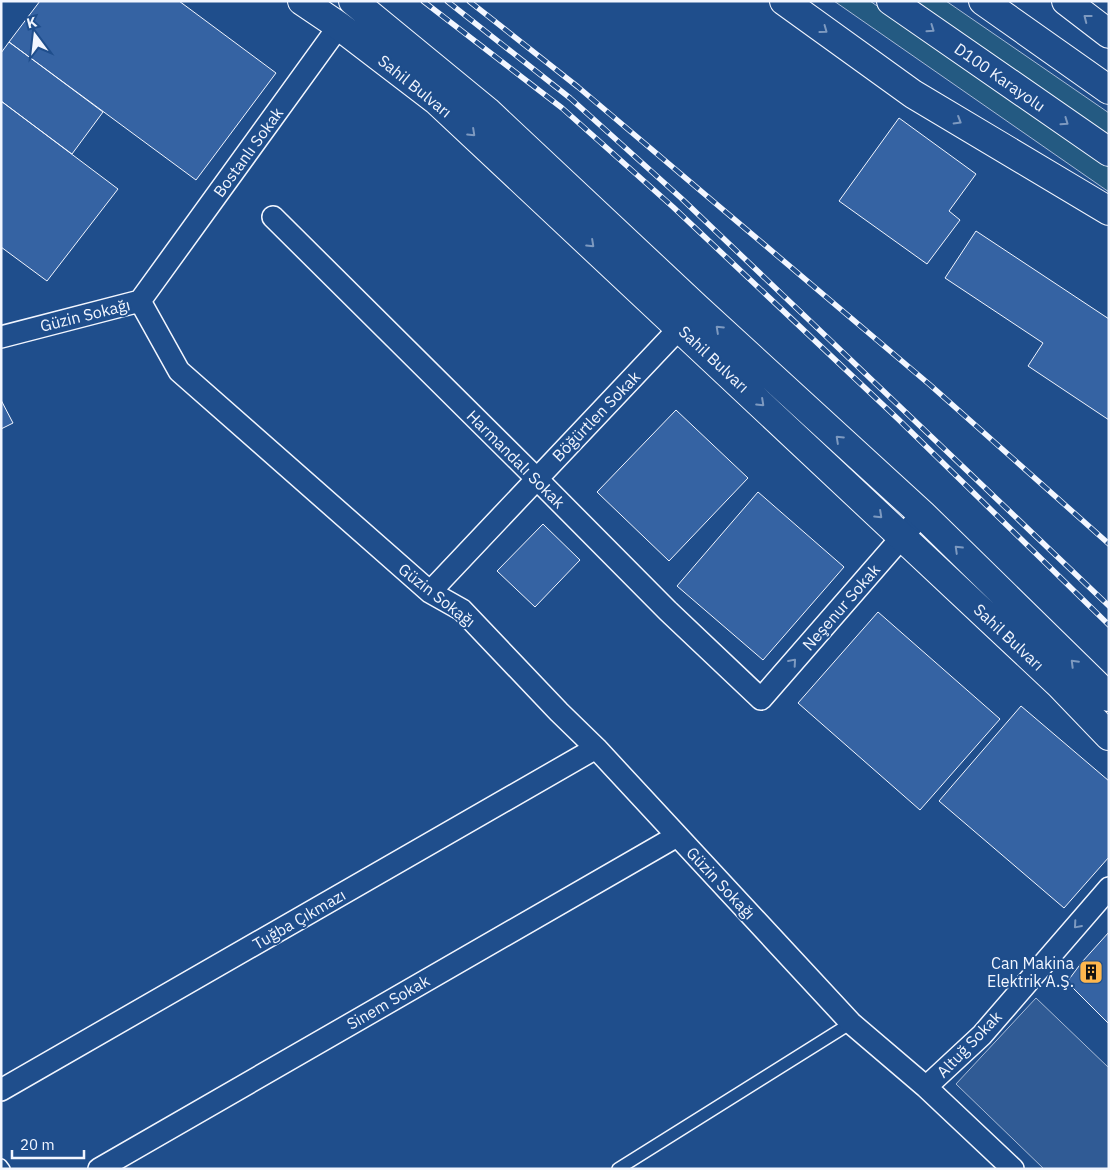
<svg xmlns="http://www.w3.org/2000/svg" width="1110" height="1170" font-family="'IBM Plex Sans',sans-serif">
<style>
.green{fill:#245a82;stroke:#a8bbd7}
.parking{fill:#305b95;stroke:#a8bbd7}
.building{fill:#3563a3;stroke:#f2f6ff}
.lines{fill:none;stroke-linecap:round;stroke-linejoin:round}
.lane-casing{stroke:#f2f6ff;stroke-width:14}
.street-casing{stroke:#f2f6ff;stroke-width:24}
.secondary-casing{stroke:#f2f6ff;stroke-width:30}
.highway-casing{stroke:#f2f6ff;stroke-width:30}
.lane{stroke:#1f4e8c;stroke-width:11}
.street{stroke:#1f4e8c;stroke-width:21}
.secondary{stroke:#1f4e8c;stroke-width:28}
.highway{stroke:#1f4e8c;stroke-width:28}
.rail-casing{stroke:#f2f6ff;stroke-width:5.5}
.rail{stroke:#1f4e8c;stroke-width:4;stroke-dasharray:11;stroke-linecap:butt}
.oneway{stroke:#7e9ac0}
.labels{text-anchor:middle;stroke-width:4;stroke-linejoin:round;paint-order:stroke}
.street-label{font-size:16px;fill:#f2f6ff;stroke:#1f4e8c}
.poi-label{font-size:16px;fill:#f2f6ff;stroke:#1f4e8c;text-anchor:end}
</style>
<rect width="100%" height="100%" fill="#1f4e8c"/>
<path class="green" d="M834,1H870L1106,165L1109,167V192Z
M913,1H946L1109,113V136Z"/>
<path class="parking" d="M1036,998L1109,1068V1169H1044L956,1084Z"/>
<path class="building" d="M40,1H179L276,73L196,180L9,42Z
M9,42L103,112L72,154L1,101V53Z
M1,101L118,189L47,281L1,247Z
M899,118L976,174L949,211L960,220L927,264L839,201Z
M976,231L1109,319V420L1028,366L1043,343L945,278Z
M1,400L13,423L1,429Z
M676,410L748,478L669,561L597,492Z
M758,492L844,567L763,660L677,586Z
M543,524L580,560L535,607L497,571Z
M878,612L1000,719L920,810L798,703Z
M1021,706L1109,781V857L1064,908L939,801Z
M1109,932V1024L1067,982L1082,962Z"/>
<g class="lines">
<g class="lane-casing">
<path id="lane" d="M1,1165L4,1169
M618,1169L851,1023"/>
</g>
<g class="street-casing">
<path id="street" d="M273,217L536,478L668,611L761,699L922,514
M140,301L179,371L430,592L462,610L559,712L596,748L851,1023L926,1087L1013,1169
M140,301L339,26
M1,337L140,301
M430,592L689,318
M926,1087L982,1035L1109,888
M1,1090L596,748
M99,1169L677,836"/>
</g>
<g class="secondary-casing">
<path id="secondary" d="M1066,1L1109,34"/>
</g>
<g class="highway-casing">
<path id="highway" d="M302,1L339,26L437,101L1060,685L1109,736
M353,1L487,111L697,308L922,514L1109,697
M784,1L913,94L1109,211
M891,1L1109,152
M983,1L1109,90"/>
</g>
<use href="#lane" class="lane"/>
<use href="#street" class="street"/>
<use href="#secondary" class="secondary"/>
<use href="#highway" class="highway"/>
<g class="rail-casing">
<path id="rail" d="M423,1L562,108L673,207L898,419L1109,625
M447,1L570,98L681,198L1109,606
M469,1L578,87L929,384L1109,544"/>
</g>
<use href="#rail" class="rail"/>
</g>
<defs><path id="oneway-chevron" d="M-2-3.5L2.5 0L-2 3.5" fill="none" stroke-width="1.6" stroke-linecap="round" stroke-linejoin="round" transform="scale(1.25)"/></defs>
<g class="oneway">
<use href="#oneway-chevron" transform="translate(1087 18) rotate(-142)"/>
<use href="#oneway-chevron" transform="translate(931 29) rotate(35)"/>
<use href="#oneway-chevron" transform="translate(824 30) rotate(36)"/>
<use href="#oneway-chevron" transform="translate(958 121) rotate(31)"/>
<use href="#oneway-chevron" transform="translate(1065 122) rotate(35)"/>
<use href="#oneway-chevron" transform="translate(472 133) rotate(43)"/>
<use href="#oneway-chevron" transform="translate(591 244) rotate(43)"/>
<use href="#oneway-chevron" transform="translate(719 329) rotate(-137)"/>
<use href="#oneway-chevron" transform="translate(761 403) rotate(43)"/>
<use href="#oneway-chevron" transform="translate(839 439) rotate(-137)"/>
<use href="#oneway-chevron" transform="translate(879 515) rotate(43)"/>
<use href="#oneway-chevron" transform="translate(958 549) rotate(-136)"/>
<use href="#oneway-chevron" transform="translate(793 662) rotate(-49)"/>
<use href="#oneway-chevron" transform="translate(1074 663) rotate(-135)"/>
<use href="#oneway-chevron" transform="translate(1077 925) rotate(131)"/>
</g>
<defs>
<g id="building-square" transform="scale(1.25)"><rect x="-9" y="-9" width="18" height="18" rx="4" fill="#ffb74d" stroke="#1f4e8c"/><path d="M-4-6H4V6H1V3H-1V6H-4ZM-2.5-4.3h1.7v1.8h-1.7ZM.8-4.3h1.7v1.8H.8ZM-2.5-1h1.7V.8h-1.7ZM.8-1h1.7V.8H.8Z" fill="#111"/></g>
</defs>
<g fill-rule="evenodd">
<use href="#building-square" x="1091" y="972"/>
</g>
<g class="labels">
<g class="street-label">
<text transform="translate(1000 77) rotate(35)" y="6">D100 Karayolu</text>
<text transform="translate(415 86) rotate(39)" y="6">Sahil Bulvarı</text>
<text transform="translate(248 152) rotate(-54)" y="6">Bostanlı Sokak</text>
<text transform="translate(85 315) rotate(-14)" y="6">Güzin Sokağı</text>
<text transform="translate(714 359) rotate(43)" y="6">Sahil Bulvarı</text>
<text transform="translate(596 416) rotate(-46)" y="6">Böğürtlen Sokak</text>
<text transform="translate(516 459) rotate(45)" y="6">Harmandalı Sokak</text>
<text transform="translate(437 595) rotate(38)" y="6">Güzin Sokağı</text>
<text transform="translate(841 607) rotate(-49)" y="6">Neşenur Sokak</text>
<text transform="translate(1009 637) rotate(43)" y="6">Sahil Bulvarı</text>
<text transform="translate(721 883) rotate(47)" y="6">Güzin Sokağı</text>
<text transform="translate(299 919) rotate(-30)" y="6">Tuğba Çıkmazı</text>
<text transform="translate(388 1002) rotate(-30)" y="6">Sinem Sokak</text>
<text transform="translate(969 1044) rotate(-46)" y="6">Altuğ Sokak</text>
</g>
<g class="poi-label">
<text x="1074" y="969">Can Makina<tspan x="1074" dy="18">Elektrik A.Ş.</tspan></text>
</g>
</g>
<rect width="1110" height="1170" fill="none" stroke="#f2f6ff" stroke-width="5"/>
<g transform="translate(35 35) rotate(345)" stroke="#1f4e8c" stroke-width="4" paint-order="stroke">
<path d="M0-4L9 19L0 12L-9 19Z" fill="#f2f6ff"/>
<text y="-8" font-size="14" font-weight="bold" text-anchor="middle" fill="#f2f6ff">K</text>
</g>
<path d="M12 1150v8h72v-8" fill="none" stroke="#f2f6ff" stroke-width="2.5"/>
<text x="20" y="1150" font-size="15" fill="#f2f6ff" stroke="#1f4e8c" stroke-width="4" paint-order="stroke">20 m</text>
</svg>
